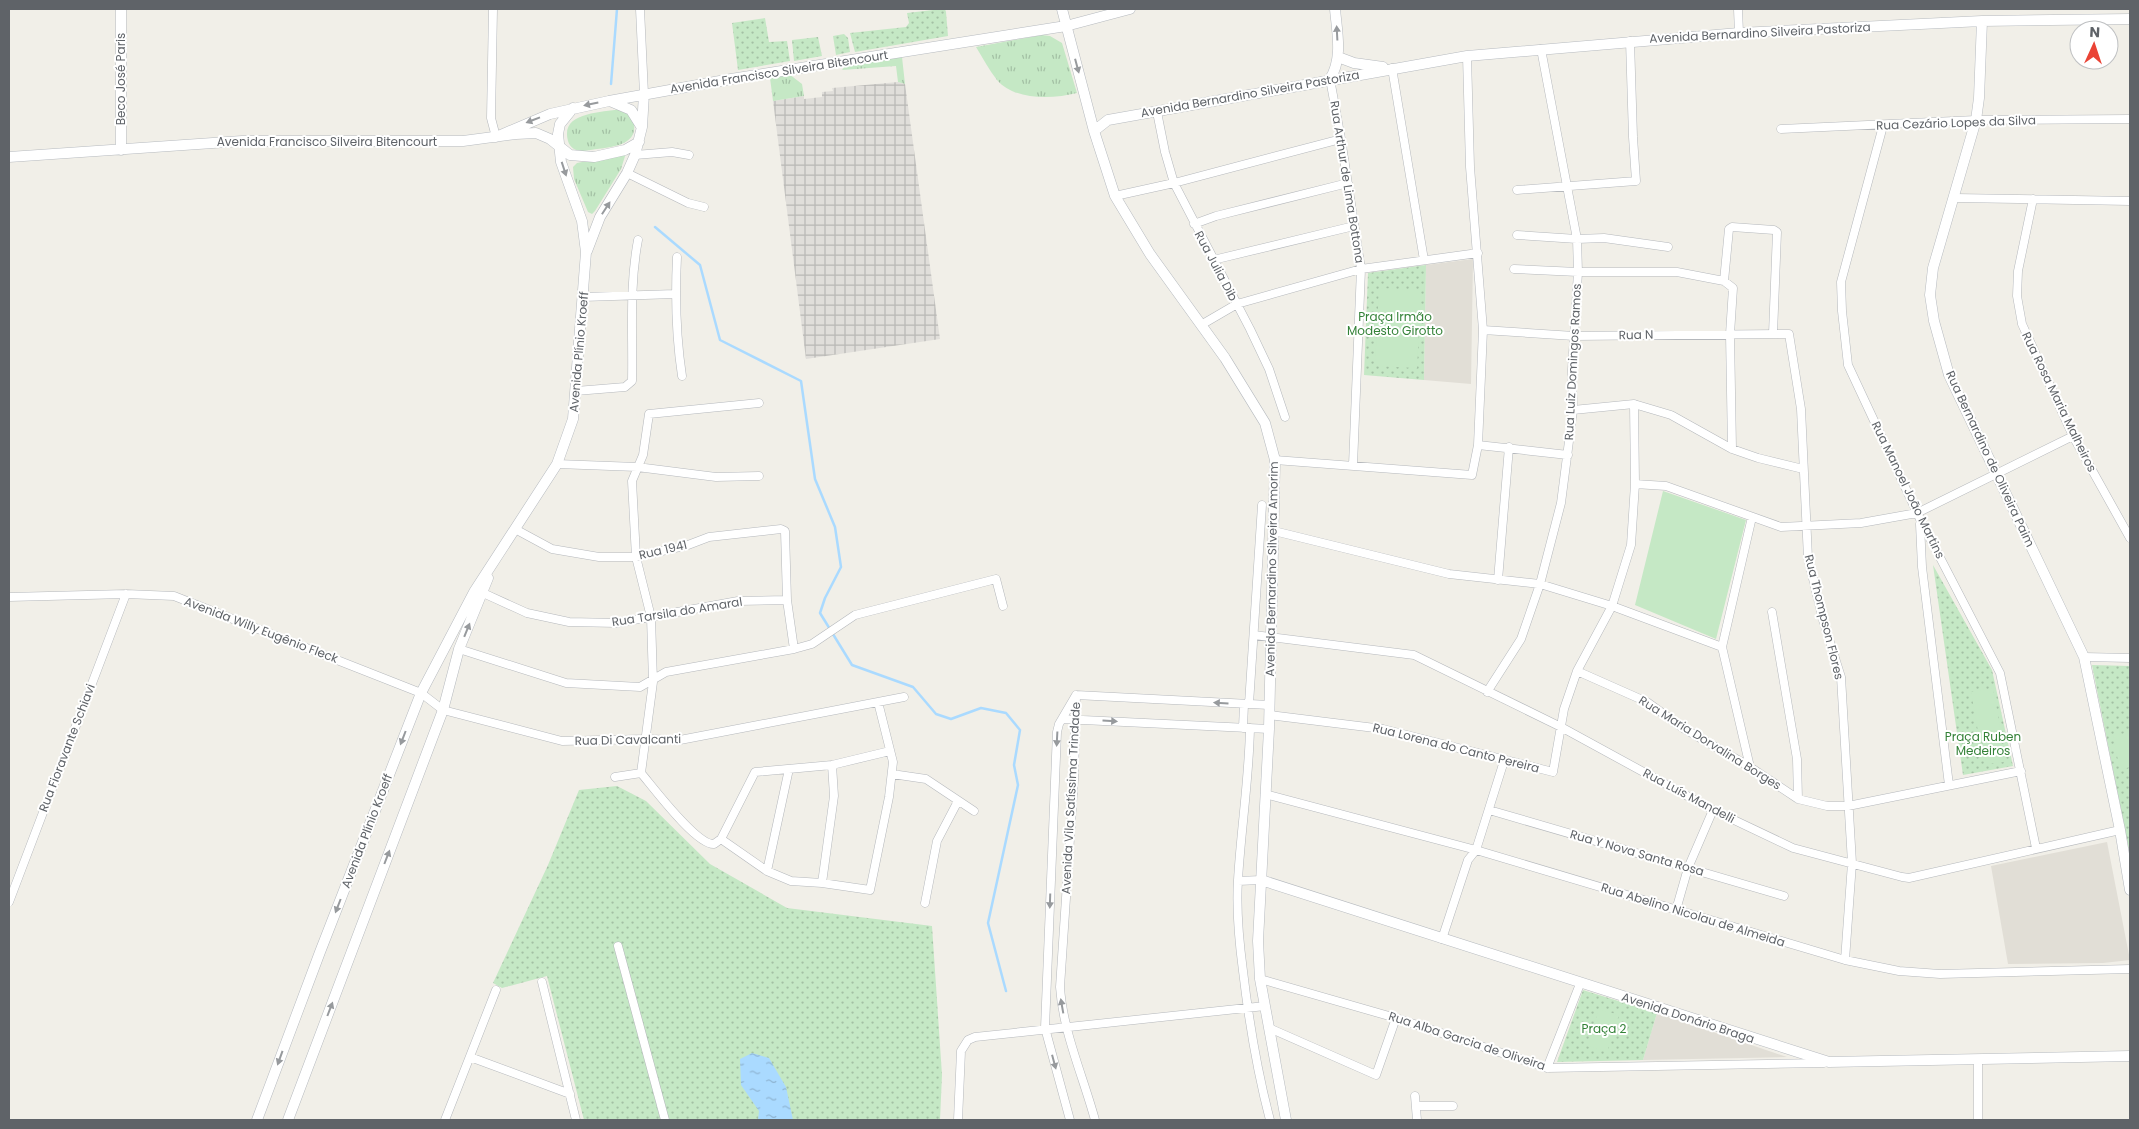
<svg xmlns="http://www.w3.org/2000/svg" width="2139" height="1129" font-family="Poppins,sans-serif">
<style>
.industrial{fill:url(#industrial-grid)}
.education{fill:#e1ded6}
.grass{fill:url(#grass-tufts)}
.park{fill:url(#park-dots)}
.garden{fill:#c5e8c5}
.water{fill:url(#water-ripples)}
.lines{fill:none;stroke-linecap:round;stroke-linejoin:round}
.stream{stroke:#aadaff;stroke-width:2.5}
.street-casing{stroke:#b5b8bc;stroke-width:9}
.secondary-casing{stroke:#b6babf;stroke-width:11}
.street{stroke:#fff;stroke-width:8}
.secondary{stroke:#fff;stroke-width:10}
.oneway{fill:#979a9d}
.labels{text-anchor:middle;stroke-width:4;stroke-linejoin:round;paint-order:stroke}
.street-label{font-size:12px;fill:#5f6368;stroke:#fff}
.park-label{font-size:12px;fill:#348238;stroke:#fff}
</style>
<defs>
<pattern id="industrial-grid" width="8" height="8" patternUnits="userSpaceOnUse" patternTransform="scale(1.25)"><rect width="8" height="8" fill="#e0deda"/><path d="M0 4h8M4 0v8" fill="none" stroke="#b9b8b5"/></pattern>
<pattern id="grass-tufts" width="24" height="20" patternUnits="userSpaceOnUse" patternTransform="scale(1.25)"><rect width="24" height="20" fill="#c5e8c5"/><path d="M3 7l-1-3M5 7V3M7 7l1-3M15 17l-1-3M17 17v-4M19 17l1-3" fill="none" stroke="#a3c0a4"/></pattern>
<pattern id="park-dots" width="8" height="8" patternUnits="userSpaceOnUse" patternTransform="scale(1.25)"><rect width="8" height="8" fill="#c5e8c5"/><path d="M2 2h.1M6 6h.1" fill="none" stroke="#a3c0a4" stroke-width="1.8" stroke-linecap="round"/></pattern>
<pattern id="water-ripples" width="26" height="14" patternUnits="userSpaceOnUse" patternTransform="scale(1.25)"><rect width="26" height="14" fill="#aadaff"/><path d="M2 4q2-2 4 0t4 0M15 11q2-2 4 0t4 0" fill="none" stroke="#8eb4d2"/></pattern>
</defs>
<rect width="100%" height="100%" fill="#f1efe8"/>
<path class="industrial" d="M898,82L905,84L940,339L806,359L773,101L804,96V99L822,97V92L833,91L832,88Z"/>
<path class="education" d="M1473,259L1471,384L1424,380L1426,265Z
M2107,842L2130,960L2103,963L2008,964L1991,866Z
M1657,1013L1787,1057L1643,1060Z"/>
<path class="grass" d="M1042,35L1050,36L1062,43L1077,93C1053,99 1015,101 997,80C989,70 983,58 976,47Z
M902,57L905,84L898,82L896,66L842,70L846,65Z
M789,74L802,84L804,96L773,101L770,78Z
M620,109L631,114C646,149 606,147 583,151C576,151 570,148 568,141C560,112 600,113 620,109Z
M626,153L621,169L595,211L592,214L588,212L574,179L573,167L577,163Z"/>
<path class="park" d="M942,9H945L946,12L948,36L855,52L850,33L906,27L909,23L907,13Z
M765,18L769,42L787,41L790,61L738,70L732,23Z
M844,34L848,38L850,52L836,55L833,36Z
M818,37L822,56L794,61L792,40Z
M1426,265L1424,380L1364,375L1368,273Z
M1933,565L1992,670L2013,766L1963,775Z
M2092,665L2130,666V855Z
M617,786L646,801L710,864L787,908L932,926L942,1075L940,1120H584L547,976L502,988L493,983L548,865L579,790Z
M1583,990L1657,1013L1643,1060L1557,1062Z"/>
<path class="garden" d="M1379,288L1421,290L1417,368L1375,366Z
M1663,491L1746,520L1716,639L1635,605Z
M1993,688L2001,733L1979,737L1971,692Z
M2130,732V767L2120,770L2113,736Z
M1999,736L2004,762L1986,764L1982,739Z
M1599,1009L1619,1015L1607,1052L1587,1046Z"/>
<path class="water" d="M752,1053L769,1058L786,1087L793,1120H758L759,1111L741,1085L740,1059Z"/>
<g class="lines">
<path class="stream" d="M611,84L617,9
M655,227L700,265L720,340L801,381L815,479L835,527L841,567L825,598L820,613L852,665L913,687L936,714L951,719L981,708L1006,713L1020,730L1014,765L1018,785L988,923L1006,991"/>
<g class="street-casing">
<path id="street" d="M493,9L491,118L496,137
M640,9L644,94
M1738,9L1739,33
M1392,68L1424,260
M1330,79L1341,139L1361,269L1353,465
M1157,112L1165,152L1174,183L1250,329L1269,369L1285,417
M1883,126L1841,282L1842,311L1848,365L1920,519L2000,673L2036,848
M1781,129L1976,120L2130,119
M635,155L672,152L689,155
M627,173L688,203L704,207
M1517,190L1636,181L1633,137L1630,41
M1115,196L1174,183L1341,139
M1955,198L2130,201
M2033,199L2018,271L2017,296L2022,324L2073,436L2130,538
M1194,224L1216,216L1348,183
M1517,235L1577,239L1604,238L1668,247
M677,257C675,297 676,336 682,376
M1213,260L1354,226
M1514,269L1578,272H1677L1724,281L1733,288L1730,334L1732,449
M1724,281L1729,229L1732,227L1774,230L1777,232L1773,334
M583,297L675,294
M1201,325L1237,304L1361,269L1478,253
M1483,330L1574,336L1789,334L1801,409L1808,558L1823,620L1841,677L1852,863L1845,960
M576,391L625,387L632,381C633,334 629,287 638,240
M1573,410L1634,404L1671,415L1732,449L1758,458L1803,469
M1478,445L1568,455
M1275,460L1472,475L1478,445L1483,330L1470,167L1467,56
M557,464L637,467L716,477L759,476
M1635,484L1666,486L1781,527L1861,523L1917,513L2073,436
M1920,524L1922,567L1949,785
M515,529L552,549L599,557H636L688,545L709,537L781,529L785,531L787,600L794,649
M1274,531L1449,574L1540,584L1612,606L1722,647
M1498,580L1509,447
M483,593L527,613L569,622L617,623L738,601L787,600
M9,597L126,594L174,596L421,693L443,710L562,741L646,739L680,740L904,697
M1772,612L1797,759L1798,799
M1254,635L1414,655L1561,727L1713,810L1793,848L1902,877L1909,878L2120,830
M459,649L566,683L640,687L666,672L794,649L812,644L855,615L996,579L1003,606
M2084,657L2130,658
M1577,671L1647,702L1683,728L1750,767L1798,799L1827,806H1848L2021,771
M1487,692L1521,639L1540,584L1561,503L1573,410L1572,370L1578,272L1577,239L1541,49
M1076,695L1074,779L1060,987C1063,1032 1083,1076 1095,1120
M1076,695L1269,705
M1249,704L1262,505
M1269,715L1383,729L1553,772L1564,709L1577,671L1612,606L1631,545L1635,484L1634,404
M1062,719L1269,729
M1243,728L1244,704
M1250,728C1249,779 1241,829 1238,880C1236,910 1239,941 1243,971C1249,1022 1257,1071 1270,1120
M1750,767L1722,647L1752,517
M641,773L653,682L651,617L636,557L632,481L643,455L649,414L759,403
M641,773C653,787 696,845 714,844L721,839L755,772L832,765L890,751
M892,774L926,779L974,811
M615,777L641,773
M1265,794L1476,850L1845,960L1899,971L1940,974L2130,969
M1489,810L1784,896
M721,839L767,871L791,881L822,883L870,890L889,797L893,762L878,702
M767,871L789,769
M1238,881L1261,880
M822,883L834,796L832,765
M9,902L126,594
M925,903L937,841L958,801
M1676,910L1688,868L1713,810
M1442,939L1468,860L1476,850L1504,761
M618,946L665,1120
M1260,979L1396,1018L1547,1068L1824,1063
M542,982L576,1120
M1269,1028L1376,1075L1396,1018
M470,1057L570,1094
M1547,1068L1580,984
M1415,1096L1417,1120
M1416,1106H1453
M445,1120L496,990
M958,1120L961,1051L968,1040L975,1037L1265,1006
M1070,1120L1045,1028L1057,732L1059,724L1076,695
M1978,1120V1059"/>
</g>
<g class="secondary-casing">
<path id="secondary" d="M121,9V150
M1062,9L1094,131L1115,196L1150,254L1225,358L1265,423L1275,460L1269,729L1258,941L1260,979L1286,1120
M1982,21L1979,98L1976,120L1933,268L1930,295L1934,321L1949,375L2084,657L2120,830L2130,890
M1338,57L1354,63L1383,67
M1330,79C1343,58 1337,32 1335,9
M612,102L631,110L641,126
M1094,131L1108,120L1467,56L1739,33L1982,21L2130,19
M496,137L550,114L609,101L731,79L1066,26L1130,9
M9,157L242,141H463L516,134L536,133L550,139L570,155L594,157L625,150L639,142
M587,251L600,217L627,173L635,155L642,127L644,94
M1261,880L1829,1062L2130,1056
M257,1120L320,952L421,693L474,592L557,464L573,419L586,252L582,221L561,162L558,134L560,124L573,108
M288,1120L443,710L459,649L488,578"/>
</g>
<use href="#street" class="street"/>
<use href="#secondary" class="secondary"/>
</g>
<defs><path id="oneway-solid" d="M-6-.8H1V-3.2L6.5 0L1 3.2V.8H-6Z" transform="scale(1.25)"/></defs>
<g class="oneway">
<use href="#oneway-solid" transform="translate(1337 33) rotate(-93)"/>
<use href="#oneway-solid" transform="translate(1077 66) rotate(75)"/>
<use href="#oneway-solid" transform="translate(591 104) rotate(168)"/>
<use href="#oneway-solid" transform="translate(533 120) rotate(159)"/>
<use href="#oneway-solid" transform="translate(564 169) rotate(72)"/>
<use href="#oneway-solid" transform="translate(606 208) rotate(-57)"/>
<use href="#oneway-solid" transform="translate(467 630) rotate(-68)"/>
<use href="#oneway-solid" transform="translate(1221 703) rotate(-177)"/>
<use href="#oneway-solid" transform="translate(1110 721) rotate(3)"/>
<use href="#oneway-solid" transform="translate(403 738) rotate(111)"/>
<use href="#oneway-solid" transform="translate(1057 739) rotate(93)"/>
<use href="#oneway-solid" transform="translate(387 857) rotate(-69)"/>
<use href="#oneway-solid" transform="translate(1050 901) rotate(92)"/>
<use href="#oneway-solid" transform="translate(338 906) rotate(111)"/>
<use href="#oneway-solid" transform="translate(1062 1006) rotate(-100)"/>
<use href="#oneway-solid" transform="translate(330 1009) rotate(-69)"/>
<use href="#oneway-solid" transform="translate(280 1058) rotate(110)"/>
<use href="#oneway-solid" transform="translate(1054 1062) rotate(75)"/>
</g>
<g class="labels">
<g class="street-label">
<text transform="translate(1760 33) rotate(-3)" y="4">Avenida Bernardino Silveira Pastoriza</text>
<text transform="translate(779 72) rotate(-9)" y="4">Avenida Francisco Silveira Bitencourt</text>
<text transform="translate(121 79) rotate(-90)" y="4">Beco José Paris</text>
<text transform="translate(1250 94) rotate(-10)" y="4">Avenida Bernardino Silveira Pastoriza</text>
<text transform="translate(1956 123) rotate(-2)" y="4">Rua Cezário Lopes da Silva</text>
<text x="327" y="146">Avenida Francisco Silveira Bitencourt</text>
<text transform="translate(1347 182) rotate(81)" y="4">Rua Arthur de Lima Bottona</text>
<text transform="translate(1216 266) rotate(62)" y="4">Rua Julia Dib</text>
<text transform="translate(1636 335) rotate(-1)" y="4">Rua N</text>
<text transform="translate(579 352) rotate(-85)" y="4">Avenida Plínio Kroeff</text>
<text transform="translate(1573 362) rotate(-87)" y="4">Rua Luiz Domingos Ramos</text>
<text transform="translate(2059 402) rotate(64)" y="4">Rua Rosa Maria Malheiros</text>
<text transform="translate(1990 459) rotate(65)" y="4">Rua Bernardino de Oliveira Paim</text>
<text transform="translate(1908 490) rotate(64)" y="4">Rua Manoel João Martins</text>
<text transform="translate(663 550) rotate(-13)" y="4">Rua 1941</text>
<text transform="translate(1272 569) rotate(-89)" y="4">Avenida Bernardino Silveira Amorim</text>
<text transform="translate(677 612) rotate(-9)" y="4">Rua Tarsila do Amaral</text>
<text transform="translate(1824 617) rotate(76)" y="4">Rua Thompson Flores</text>
<text transform="translate(261 630) rotate(21)" y="4">Avenida Willy Eugênio Fleck</text>
<text transform="translate(628 740) rotate(-1)" y="4">Rua Di Cavalcanti</text>
<text transform="translate(1710 743) rotate(32)" y="4">Rua Maria Dorvalina Borges</text>
<text transform="translate(67 748) rotate(-69)" y="4">Rua Fioravante Schiavi</text>
<text transform="translate(1456 748) rotate(14)" y="4">Rua Lorena do Canto Pereira</text>
<text transform="translate(1689 796) rotate(28)" y="4">Rua Luís Mandelli</text>
<text transform="translate(1071 798) rotate(-87)" y="4">Avenida Vila Satíssima Trindade</text>
<text transform="translate(367 831) rotate(-69)" y="4">Avenida Plínio Kroeff</text>
<text transform="translate(1637 853) rotate(16)" y="4">Rua Y Nova Santa Rosa</text>
<text transform="translate(1693 915) rotate(17)" y="4">Rua Abelino Nicolau de Almeida</text>
<text transform="translate(1688 1018) rotate(18)" y="4">Avenida Donário Braga</text>
<text transform="translate(1467 1041) rotate(18)" y="4">Rua Alba Garcia de Oliveira</text>
</g>
<g class="park-label">
<text x="1395" y="321">Praça Irmão<tspan x="1395" dy="14">Modesto Girotto</tspan></text>
<text x="1983" y="741">Praça Ruben<tspan x="1983" dy="14">Medeiros</tspan></text>
<text x="1604" y="1033">Praça 2</text>
</g>
</g>
<rect width="2139" height="1129" fill="none" stroke="#5f6368" stroke-width="20"/>
<g transform="translate(2094 45) rotate(3)"><circle r="24" fill="#ffffff" stroke="#bfc1c3"/>
<path d="M0-4L9 19L0 12L-9 19Z" fill="#ea4335"/>
<text y="-8" font-size="14" font-weight="bold" text-anchor="middle" fill="#5f6368">N</text>
</g>
</svg>
